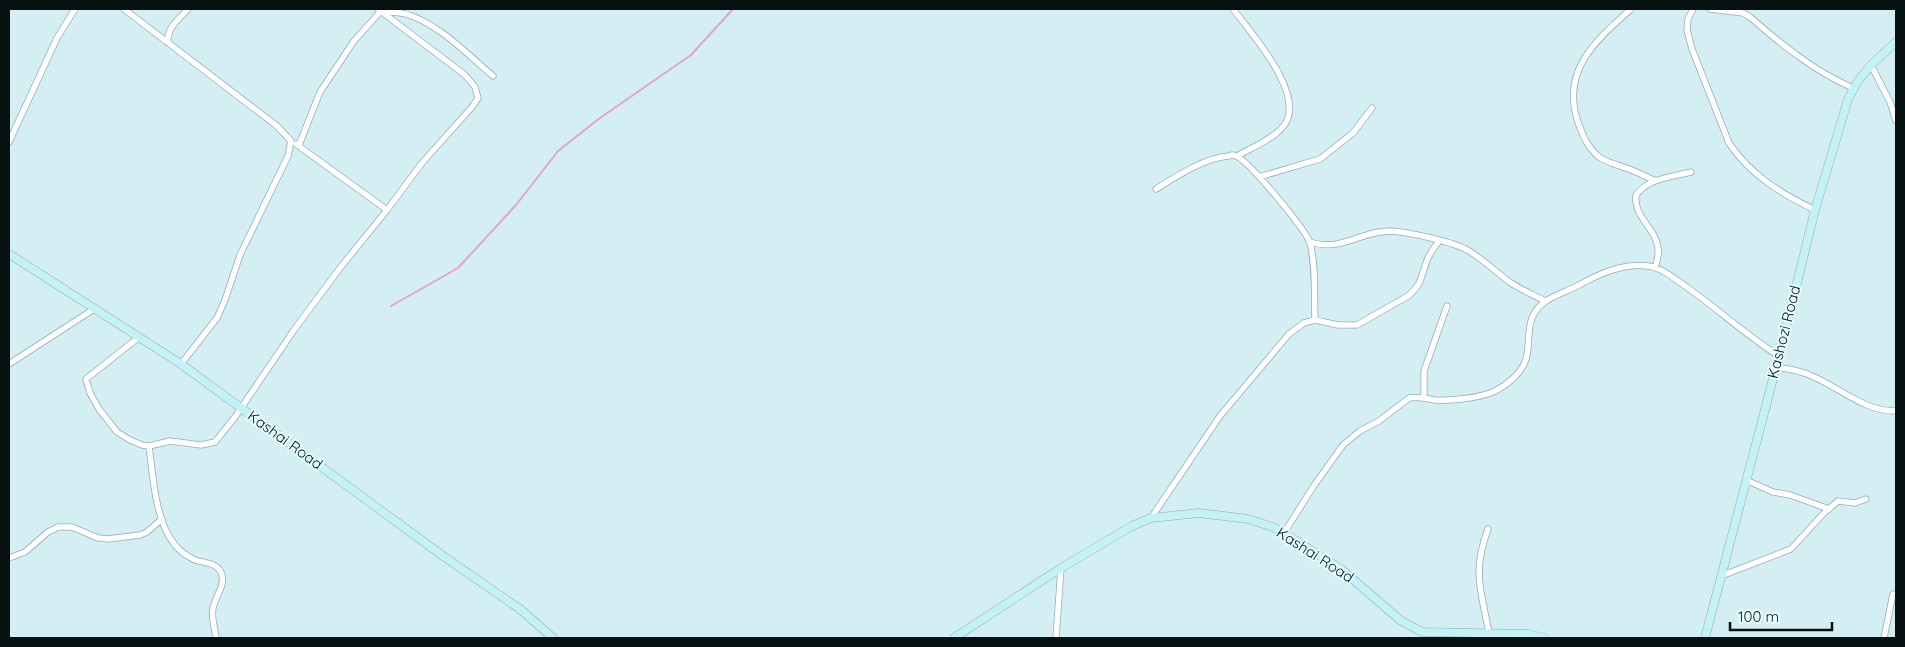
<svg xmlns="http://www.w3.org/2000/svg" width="1905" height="647" font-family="Quicksand,sans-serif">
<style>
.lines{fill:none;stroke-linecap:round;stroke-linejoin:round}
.stream{stroke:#e7a0d0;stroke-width:2}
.street-casing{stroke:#93acaf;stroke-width:7}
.secondary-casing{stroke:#93acaf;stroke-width:9}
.street{stroke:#fff;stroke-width:5.5}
.secondary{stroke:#c3f2f7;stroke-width:8}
.labels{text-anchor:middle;stroke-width:4;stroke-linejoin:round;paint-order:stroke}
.street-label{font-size:15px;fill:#081112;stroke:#e6fcfe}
</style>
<rect width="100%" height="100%" fill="#d4eff3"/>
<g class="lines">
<path class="stream" d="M391,306L458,268L516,205L558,151L600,118L691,55L733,9"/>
<g class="street-casing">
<path id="street" d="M124,9L277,126L291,141L288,156L240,255L225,300L217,318L181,364
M1233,9C1251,33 1310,98 1282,128C1271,140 1251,148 1237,156
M1631,9C1595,41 1559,72 1579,125C1584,138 1588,148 1599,157C1609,164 1623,166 1634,171C1641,174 1648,177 1655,181
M1693,9L1688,19L1687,30L1692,49L1729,143C1750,175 1782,194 1815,210
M1710,9L1743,13L1750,17C1782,45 1814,71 1853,88
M168,43C166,28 179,19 188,9
M1871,65L1890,102L1896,121
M9,142L57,38L75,9
M296,144L387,210
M299,145L320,92L354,41L381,11C391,12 402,12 412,16C443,28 468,55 493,76
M1259,177L1320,159L1353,133L1372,108
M1156,189C1175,177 1206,157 1229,156C1231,155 1234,155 1236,156C1249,161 1306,230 1310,243C1316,267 1314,295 1315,320
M1309,242C1344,252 1359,231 1391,231C1408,232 1455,242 1469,251C1484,260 1497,273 1511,283C1522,290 1534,295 1545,301
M1655,268C1657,262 1659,255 1658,248C1656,228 1633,217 1636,195C1648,178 1672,177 1691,172
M139,337L86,379L90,393L99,409L117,432L130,440L142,445L149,446L170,441L201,445L215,442L235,417L294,330L340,268L387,210L422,163L472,107L478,98L475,87L465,75L378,9
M9,364L94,309
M1776,367C1789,369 1802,371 1814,377C1840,388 1866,412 1896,411
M1424,398V371L1447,306
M149,446C153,476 155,521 175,545C179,550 187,556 193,559C203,564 218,561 222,575C225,586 215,597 213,608C211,618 215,628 216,638
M1746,480L1773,492L1790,495L1829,509
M1151,518L1220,416L1289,334L1304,323L1315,320L1338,325H1357L1408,296C1423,284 1421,274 1428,258C1431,252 1435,246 1439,241
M1488,529C1472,572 1481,590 1489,633
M1284,533L1313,487L1343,445L1360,431L1379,421L1409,398C1419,396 1426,399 1435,400C1452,401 1480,398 1495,391C1507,385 1522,373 1526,359C1530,346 1527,331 1532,318C1540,298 1560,295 1577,286C1599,274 1622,263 1648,266C1663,268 1676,280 1688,288C1719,310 1747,336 1779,356
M9,558L25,552L48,532L58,527H72L98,538L108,539L140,535L147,532L162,519
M1721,576L1791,549L1824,513L1838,501L1855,503L1866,499
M1056,638L1061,568
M1884,638L1893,594"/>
</g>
<g class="secondary-casing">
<path id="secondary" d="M9,254L181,364L443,556L520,609L553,638
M954,638L1061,568L1132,526L1151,518L1199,513L1248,519L1273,527L1284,533L1341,569L1400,620L1422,632L1528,634L1544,638
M1705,638L1779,356L1815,210L1848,99L1858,81L1871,65L1896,42"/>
</g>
<use href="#street" class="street"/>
<use href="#secondary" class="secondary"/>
</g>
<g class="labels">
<g class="street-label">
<text transform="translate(1784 332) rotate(-76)" y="5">Kashozi Road</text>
<text transform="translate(285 440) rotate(36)" y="5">Kashai Road</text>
<text transform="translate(1315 555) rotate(33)" y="5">Kashai Road</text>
</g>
</g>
<rect width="1905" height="647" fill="none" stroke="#081112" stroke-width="20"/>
<path d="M1730 622v8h102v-8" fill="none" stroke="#081112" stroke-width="2.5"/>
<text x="1738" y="622" font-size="15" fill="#081112" stroke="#e6fcfe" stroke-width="4" paint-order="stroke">100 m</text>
</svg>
